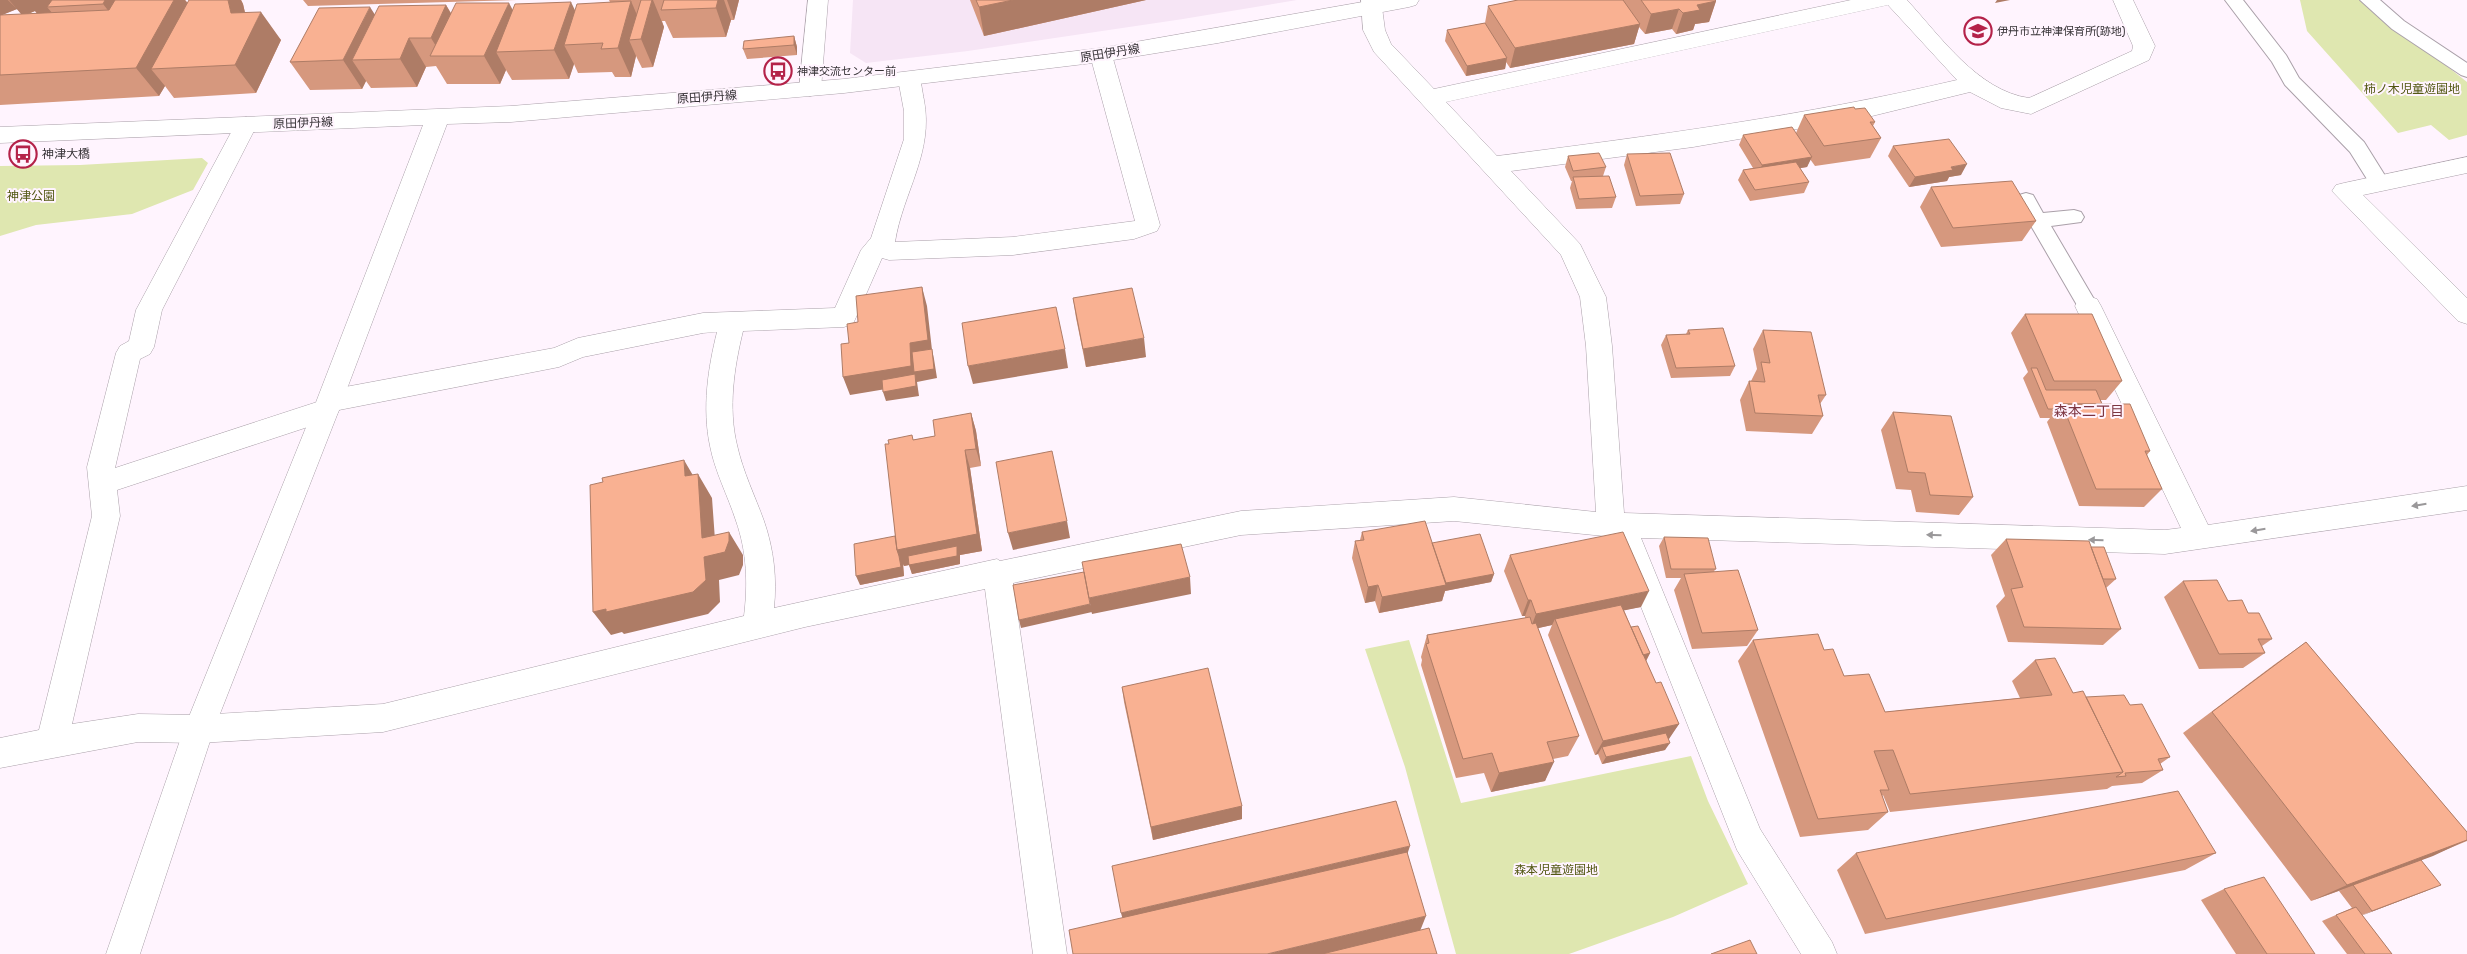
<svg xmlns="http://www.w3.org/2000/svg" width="2467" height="954" font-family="Rubik,'Noto Sans JP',sans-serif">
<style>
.built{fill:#f6e5f5}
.green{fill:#dfe7b0}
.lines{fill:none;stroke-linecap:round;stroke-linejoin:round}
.service-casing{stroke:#aaa0a9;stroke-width:2}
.minor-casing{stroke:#aaa0a9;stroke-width:1}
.tertiary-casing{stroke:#aaa0a9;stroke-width:1}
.service{fill:#fff;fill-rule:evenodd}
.minor{fill:#fff;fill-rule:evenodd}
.tertiary{fill:#fff;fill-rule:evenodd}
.wall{fill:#d6987e;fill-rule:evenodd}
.shaded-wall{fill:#ae7c66}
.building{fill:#f9b192;stroke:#ae7c66}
.oneway{fill:#9a989a}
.labels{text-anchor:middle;stroke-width:4;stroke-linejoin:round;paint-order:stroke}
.far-poi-label{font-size:11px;fill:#363236;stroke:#fff4fe;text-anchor:start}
.street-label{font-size:12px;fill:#363236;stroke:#fff4fe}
.park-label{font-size:12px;fill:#525712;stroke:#fff4fe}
.poi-label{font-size:12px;fill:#363236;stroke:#fff4fe;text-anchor:start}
.neighbourhood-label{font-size:14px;fill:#7d3541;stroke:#fff4fe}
</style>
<rect width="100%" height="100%" fill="#fff4fe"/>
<path class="built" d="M853,0H1297L1183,19L968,51L866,63L850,53Z"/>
<path class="green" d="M2300,0H2363L2467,82V135L2449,140L2431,125L2398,133L2307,31Z
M202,158L208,163L193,190L132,214L36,225L0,236V166L80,165Z
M1409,640L1461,803L1691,756L1708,801L1748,884L1673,917L1569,954H1456L1405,767L1365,649Z"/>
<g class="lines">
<g class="service-casing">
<path id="service" d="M2225,0H2243L2286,55L2299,78L2364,142L2389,182L2386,187L2379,189L2372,187L2350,152L2285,85L2272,62Z
M2360,0H2380L2404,21L2467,63V77L2461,75L2392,29Z
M2026,193L2033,195L2043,213L2074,210L2081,212L2084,217L2081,222L2051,226L2098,306L2095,312L2088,314L2081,312L2016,200L2019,195Z"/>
</g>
<g class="minor-casing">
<path id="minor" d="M808,0H828L821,89L818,94L810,96L802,94L799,89Z
M1361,0H1381L1385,30L1391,44L1434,89L1851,0H1907C1940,36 1978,91 2029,98L2132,51L2133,46L2113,0H2133L2155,46L2149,60L2031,114L2001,108L1970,92L1872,116L1693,147L1511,171L1580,244L1606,297L1612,346L1624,513L2165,530L2181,528L2075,306L2079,299L2088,296L2097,299L2101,306L2208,525L2467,486V510L2165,554L1641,538L1760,829L1832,942L1837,954H1801L1737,850L1619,551L1604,536L1454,521L1241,535L1013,583L1067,954H1033L985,589L805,627L383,732L199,743L138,742L0,768V738L39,730L92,516L87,467L116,353L120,346L129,341L136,310L235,125L238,120L246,117L254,120L257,125L162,310L154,347L150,354L140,359L115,468L317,402L320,394L329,390L554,348L578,338L703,313L835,308L861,250L871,238L904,139V111L898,79L901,74L909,72L917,74C922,82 922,91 924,100C934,153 903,192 895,242L1013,237L1135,221L1090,55L1093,50L1101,48L1109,50L1112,55L1160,225L1157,231L1134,239L1013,255L889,260L882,258L853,324L844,327L743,331C734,368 728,408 737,445C743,472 755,496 764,521C774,550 777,579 774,608L997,559L1000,561L1241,511L1454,497L1596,512L1586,346L1580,297L1561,255L1374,52L1363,30ZM1888,5L1957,80C1805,116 1652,136 1497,156L1446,102ZM717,332C708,368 702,408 710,446C715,472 728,496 736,521C747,552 748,584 744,616L383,704L199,715L138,714L72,724L120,516L117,490L335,418L339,410L559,367L583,357L703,333Z
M2467,157V173L2363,195L2467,298V324L2458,321L2332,191L2336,185L2344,183Z"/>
</g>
<g class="tertiary-casing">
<path id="tertiary" d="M1374,0H1419L1416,5L1409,7L1218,43L1101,62L844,93L511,122L447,124L339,410L214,729L140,954H106L184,729L313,410L423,125L0,143V127L511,106L844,79L1101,48Z"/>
</g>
<use href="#service" class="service"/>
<use href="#minor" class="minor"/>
<use href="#tertiary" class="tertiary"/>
</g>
<path class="wall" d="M0,0H185L188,3L189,0H241L243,4L245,13L281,40L256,93L174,98L165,86L159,96L0,105ZM17,9L21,14L1,15ZM35,11L37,13L28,14Z
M303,0H517L308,6Z
M609,0H739L734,20H731L726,37L673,38L665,21H662L664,27L653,67L642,68L636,56L631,77H615L612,72L578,73L574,64L569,79L512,80L506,70L500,84H447L436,66L426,67L417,87L371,88L366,81L362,89L310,90L290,62L375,14L446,5L451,13L513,10L575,11L610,2Z
M970,0H1146L984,36Z
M1518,0H1715L1716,1L1709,22L1695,24L1693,30L1676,34L1672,29L1645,34L1639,27L1634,44L1510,68L1506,62L1505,69L1466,76L1445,41L1447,30L1485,23L1488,6Z
M794,36L797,47V55L747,59L743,49Z
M1855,109L1875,122L1873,126L1881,138L1870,158L1815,166L1810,159L1807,167L1800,168L1809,182L1804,193L1750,201L1738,180L1743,170L1753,168L1739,145L1743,135L1796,133L1804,115Z
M1893,146L1961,175L1949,177L1947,181L1909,187L1888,156Z
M1627,154L1684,194L1680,204L1636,206L1624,165Z
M1568,156L1606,167L1603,176L1616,197L1612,208L1576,209L1570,188L1572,181H1571L1565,167Z
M1931,187L2036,221L2022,241L1941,247L1920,207Z
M1073,298L1146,357L1086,367L1076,318Z
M2025,314L2122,381L2106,400H2101L2102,404L2150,451L2147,455L2162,489L2144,507L2079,506L2047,422L2050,418H2040L2023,378L2028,372L2011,333Z
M1688,330L1735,366L1730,376L1671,378L1661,345L1666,335L1686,334Z
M1763,330L1826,395L1820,404L1823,416L1812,434L1746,431L1740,400L1749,381H1751L1757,369L1753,349Z
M1893,412L1973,497L1959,515L1916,512L1911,490L1896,489L1881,430Z
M971,413L976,431L981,466L970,468L982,551L960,555V564L912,574L909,565L904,566L903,564L904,576L860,585L895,536L889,444L935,436Z
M1362,532L1432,543L1494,574L1491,582L1445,591L1442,601L1379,613L1375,601L1365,603L1352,558L1355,541L1360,540Z
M1664,537L1716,569L1714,571L1758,630L1747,646L1692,649L1674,590L1681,578H1666L1659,546Z
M2006,539L2091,547L2116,579L2106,588L2121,629L2103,645L2008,642L1996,606L2005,596L1991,555Z
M1510,555L1641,607L1624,610L1631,627L1650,653L1646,661L1656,683L1679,724L1668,739L1665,750L1602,764L1598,754L1595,755L1548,635L1552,625L1538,628L1579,736L1568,756L1553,759L1545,781L1491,792L1484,773L1456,778L1421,665L1422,660L1421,657L1427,635L1525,618V616H1522L1504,571Z
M2183,581L2228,601L2248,613L2272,639L2262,646L2265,653L2243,668L2199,669L2164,597Z
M1753,640L1824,650L1844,676L1885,712L2020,698L2012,681L2035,660L2073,693L2086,697L2130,705L2170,757L2160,764L2163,770L2142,783L2112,786L2107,789L1890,812L1883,795L1882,796L1888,812L1868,830L1800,837L1738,661Z
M2306,642L2467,832V841L2421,860L2426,891L2362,915L2392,954H2347L2322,921L2352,908L2339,891L2347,888L2311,901L2183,733L2275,664Z
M1122,687L1242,806V819L1153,840L1124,702Z
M1856,853H2216L2185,870L1865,934L1837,870Z
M2224,889L2315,954H2236L2201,900Z"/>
<path class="shaded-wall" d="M0,0H8L17,9L0,16Z
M9,0H127L126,33L103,4L47,7L59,21L47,26L35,11L23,16Z
M174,0H185L200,20L151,69L165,86L159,96L136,68Z
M228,0H241L243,4L250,34L261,12L281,40L256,93L235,65L231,13Z
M652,0H653L664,27L653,67L641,39Z
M718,0H724L731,20L726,37L716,8Z
M727,0H739L734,20Z
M1013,0H1146L984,36L979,7Z
M1997,0H2010L1995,3Z
M631,1L643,29L629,40L636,56L631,77L618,48Z
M1716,1L1709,22L1695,24L1693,30L1676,34L1683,13L1697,5Z
M571,2L585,31L564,45L574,64L569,79L554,50Z
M509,3L524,31L496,52L506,70L500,84L484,56Z
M446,5L462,33L442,56L431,38Z
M370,7L388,35L352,60L366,81L362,89L343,60Z
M1679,9L1672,29L1645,34L1651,14Z
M1640,24L1634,44L1510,68L1515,48Z
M794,36L797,47V55L794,45Z
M409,38L426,67L417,87L400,59Z
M1507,58L1505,69L1466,76L1467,66Z
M1812,157L1807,167L1758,175L1762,165Z
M1967,164L1961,175L1949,177L1947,181L1909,187L1915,177L1951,167Z
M922,287L927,306L932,350L934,359L937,378L917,382L919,396L886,401L883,392L916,384L850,395L843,377L910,343Z
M1144,338L1146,357L1086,367L1083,349Z
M1065,349L1068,368L973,384L968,366Z
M971,413L976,431L981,466L976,449Z
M965,450L970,468L982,551L960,555V564L912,574L909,565L904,566L903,564L904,576L860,585L856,576L897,550Z
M684,460L698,484V474L712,498L716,554L729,532L743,555V565L739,575L719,580L720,602L708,614L624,634L622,632L611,635L593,612L702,538L685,476Z
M1067,521L1070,538L1013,550L1008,533Z
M1494,574L1491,582L1445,591L1442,601L1379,613L1382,597L1445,583Z
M1190,577L1191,594L1092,614L1089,598Z
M1378,585L1375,601L1365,603L1368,587Z
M1649,591L1641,607L1557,624L1555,619L1552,625L1530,630L1536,614Z
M1528,600H1531L1525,616H1522Z
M1090,604L1092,612L1021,628L1019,620Z
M1650,653L1646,661L1637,657Z
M1679,724L1669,739L1605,753L1602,747L1598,754L1595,755L1603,741Z
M1670,743L1665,750L1602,764L1606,757Z
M1554,762L1545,781L1491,792L1499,773Z
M1242,806V819L1153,840L1151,827Z
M2467,840L2433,856L2311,901L2347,885Z
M1410,846L1406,858L1124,924L1121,913Z
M2441,885L2426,891L2358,917L2372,911Z
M1426,916L1420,931L1326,954H1267Z"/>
<path class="building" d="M52,0H105L103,4L47,7Z
M115,0H174L136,68L0,75V15L109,10Z
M189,0H228L231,13L261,12L235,65L151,69Z
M641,0H652L641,39L629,40Z
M664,0H718L716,8L661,10Z
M976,0H1013L979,7Z
M1518,0H1623L1640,24L1515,48L1488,6Z
M1641,0H1715L1716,1L1697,5L1700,10L1683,13L1679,9L1651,14Z
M631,1L618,48L601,49L603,43L564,45L577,4Z
M571,2L554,50L496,52L515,4Z
M456,3H509L484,56H430Z
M446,5L431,38H409L400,59L352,60L379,6Z
M370,7L343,60L290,62L319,8Z
M1485,23L1507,58L1467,66L1447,30Z
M794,36V45L743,49L744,41Z
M1854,107L1855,109L1865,108L1875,122H1870L1881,138L1824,146L1804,115Z
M1792,127L1812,157L1762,165L1743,135Z
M1949,139L1967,164L1951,167L1953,170L1915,177L1893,146Z
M1599,153L1606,167L1573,171L1568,156Z
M1670,153L1684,194L1640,196L1627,154Z
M1796,162L1809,182L1755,190L1743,170Z
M1609,176L1616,197L1579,199L1573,177Z
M2012,181L2036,221L1953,228L1931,187Z
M922,287L928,340L910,343L911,366L843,377L841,344L849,343L847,324L858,322L856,296Z
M1132,288L1144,338L1083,349L1073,298Z
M1056,307L1065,349L968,366L962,323Z
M2025,314H2092L2122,381H2054Z
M1723,328L1735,366L1676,368L1666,335L1690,334L1688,330Z
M1763,330L1811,332L1826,395H1818L1823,416L1755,413L1749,381L1765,382L1761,362L1770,363Z
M932,349L934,369L914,372L912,352Z
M2031,368H2037L2046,390H2096L2102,404H2062L2058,409H2048Z
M915,374L916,386L883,392L882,380Z
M2062,404H2130L2150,451H2145L2162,489H2096Z
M1893,412L1951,416L1973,497L1930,495L1925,473L1908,472Z
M971,413L976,449L965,450L977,534L897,550L885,444H889L888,440L912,435L913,440L935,436L933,420Z
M1052,451L1067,521L1008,533L996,462Z
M684,460L685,476L698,474L702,538L729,532V541L725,552L704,557L706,580L693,592L606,612V609L593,612L590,485L603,482L602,478Z
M1425,521L1446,585L1382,597L1378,585L1368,587L1355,541L1364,540L1362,532Z
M1623,532L1649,591L1536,614L1531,600H1528L1510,555Z
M1480,534L1494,574L1446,583L1432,543Z
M895,536L897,550L899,556L901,567L856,576L854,544Z
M1664,537L1708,538L1716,569H1671Z
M2006,539L2089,541L2121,629L2024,627L2011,589L2023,587Z
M1181,544L1190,577L1089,598L1082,562Z
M957,546V556L909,565L908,556Z
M2091,547H2104L2116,579H2103Z
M1738,570L1758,630L1702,633L1684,574Z
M1084,572L1090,604L1019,620L1013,585Z
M2217,580L2228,601L2242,600L2248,613H2259L2272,639H2258L2265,653L2219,654L2183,581Z
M1621,605L1656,683L1661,682L1679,724L1603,741L1555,619Z
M1530,617L1532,624L1536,623L1579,736L1547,742L1554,762L1499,773L1492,753L1463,759L1426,644L1429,643L1427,635Z
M1638,626L1650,653L1643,655L1631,627Z
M1818,634L1824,650L1833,649L1844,676L1869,674L1885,712L2052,695L2035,660L2055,658L2073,693L2083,691L2123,772L1910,794L1893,750L1874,751L1889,790H1880L1888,812L1818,819L1753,640Z
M2306,642L2467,832V840L2347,885L2212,712Z
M1208,668L1242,806L1151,827L1122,687Z
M2124,695L2130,705L2142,704L2170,757L2158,759L2163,770L2125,773L2126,776L2116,777L2123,772L2086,697Z
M1666,733L1670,743L1606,757L1602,747Z
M2178,791L2216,853L1886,919L1856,853Z
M1396,801L1410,846L1121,913L1112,866Z
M1407,852L1426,916L1267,954H1073L1069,930Z
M2421,860L2441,885L2372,911L2353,885Z
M2264,877L2315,954H2267L2224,889Z
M2356,907L2392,954H2365L2336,915Z
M1429,928L1437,954H1322Z
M1750,940L1757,954H1711Z"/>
<defs><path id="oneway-solid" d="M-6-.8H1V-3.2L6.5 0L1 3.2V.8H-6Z" transform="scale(1.25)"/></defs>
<g class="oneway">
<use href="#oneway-solid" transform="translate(2419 505) rotate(171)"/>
<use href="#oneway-solid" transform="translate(2258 530) rotate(171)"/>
<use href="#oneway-solid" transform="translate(1934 535) rotate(-178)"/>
<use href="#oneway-solid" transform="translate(2096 540) rotate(-178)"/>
</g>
<defs>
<g id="school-ring" transform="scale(1.4375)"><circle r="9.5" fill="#fff4fe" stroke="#b42249" stroke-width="1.5"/><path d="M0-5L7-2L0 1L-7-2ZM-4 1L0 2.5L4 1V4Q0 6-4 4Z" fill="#b42249"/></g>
<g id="bus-ring" transform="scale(1.4375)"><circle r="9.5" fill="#fff4fe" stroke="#b42249" stroke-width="1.5"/><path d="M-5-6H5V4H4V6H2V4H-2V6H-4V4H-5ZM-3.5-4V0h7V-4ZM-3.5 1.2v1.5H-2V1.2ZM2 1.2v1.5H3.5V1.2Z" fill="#b42249"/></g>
</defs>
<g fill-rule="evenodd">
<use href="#school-ring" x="1978" y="31"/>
<use href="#bus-ring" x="778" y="71"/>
<use href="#bus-ring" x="23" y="154"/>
</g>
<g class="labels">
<g class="far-poi-label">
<text x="1997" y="35">伊丹市立神津保育所(跡地)</text>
<text x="797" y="75">神津交流センター前</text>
</g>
<g class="street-label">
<text transform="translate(1110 53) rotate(-9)" y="4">原田伊丹線</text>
<text transform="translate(707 97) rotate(-4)" y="4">原田伊丹線</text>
<text transform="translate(303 123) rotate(-2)" y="4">原田伊丹線</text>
</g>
<g class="park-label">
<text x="2412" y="93">柿ノ木児童遊園地</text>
<text x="31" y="200">神津公園</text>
<text x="1556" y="874">森本児童遊園地</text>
</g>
<g class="poi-label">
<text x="42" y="158">神津大橋</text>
</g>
<g class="neighbourhood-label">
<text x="2089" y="416">森本二丁目</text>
</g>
</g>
</svg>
